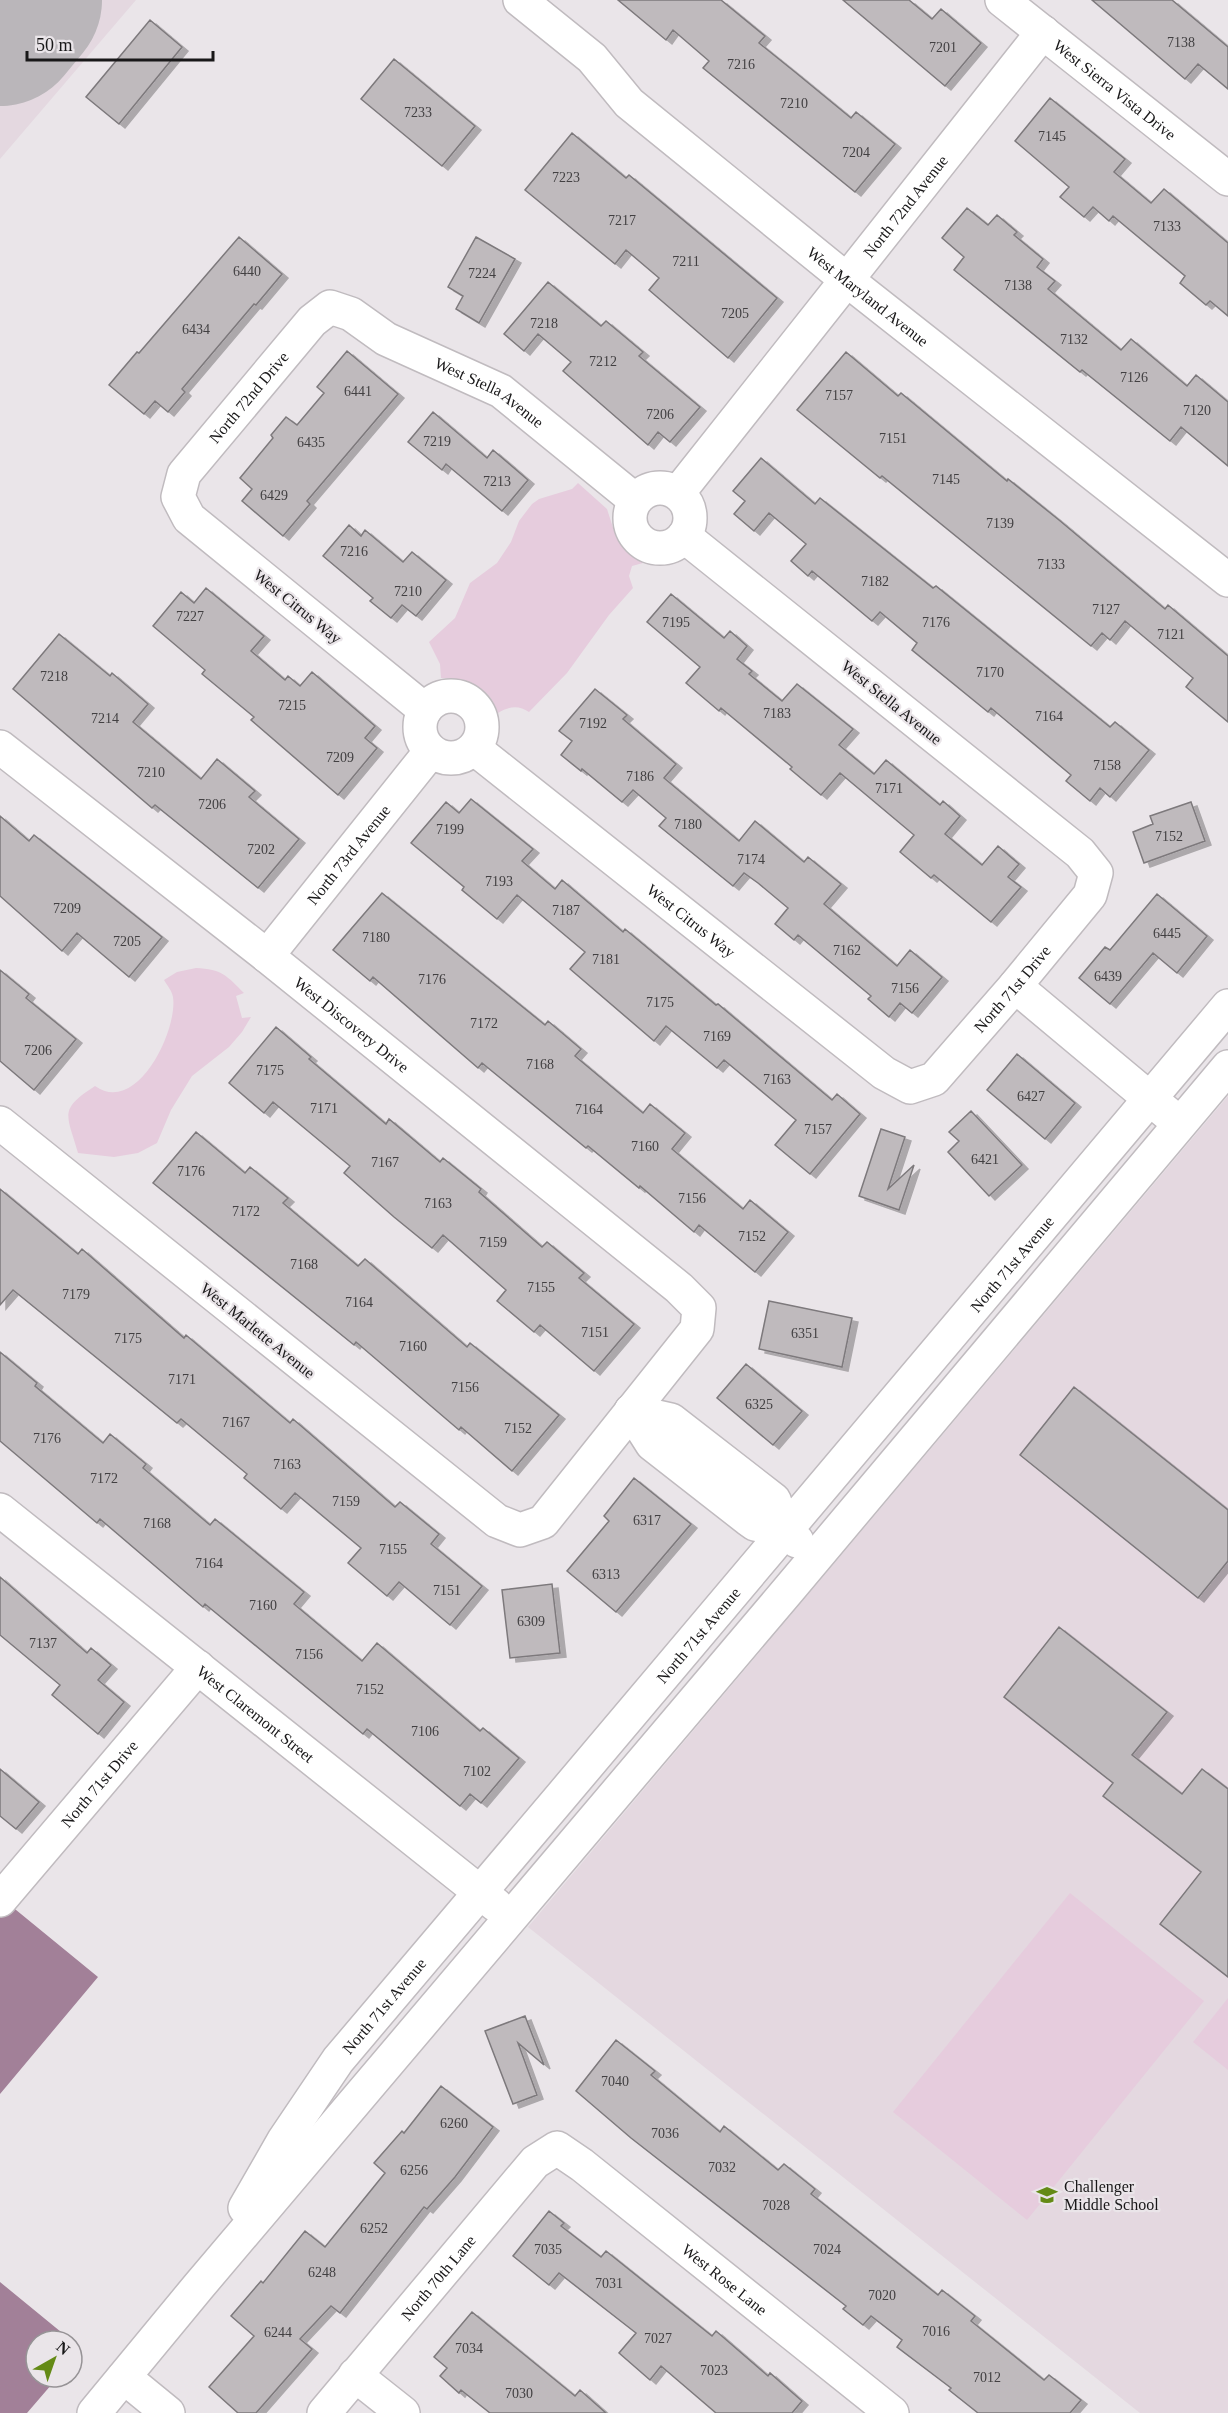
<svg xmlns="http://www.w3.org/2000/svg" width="1228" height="2413" font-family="Georgia,serif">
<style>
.built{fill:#e4d8e0}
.green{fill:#e6ccdd}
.water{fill:#a28098}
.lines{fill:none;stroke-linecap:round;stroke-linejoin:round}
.runway{stroke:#bab6ba;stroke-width:166}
.building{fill:#bfbabd;stroke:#7d797c;stroke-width:1.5;filter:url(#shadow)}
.minor-casing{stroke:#c0bbbf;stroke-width:36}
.minor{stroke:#fff;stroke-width:33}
.labels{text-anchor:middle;stroke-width:4.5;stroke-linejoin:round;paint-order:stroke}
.number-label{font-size:14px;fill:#424042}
.street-label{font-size:16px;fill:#191819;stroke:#eae5e9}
.poi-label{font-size:16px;fill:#191819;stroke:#eae5e9;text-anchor:start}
</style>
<defs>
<filter id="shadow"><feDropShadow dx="6" dy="4" stdDeviation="0" flood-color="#0004"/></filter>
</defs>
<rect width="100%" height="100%" fill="#eae5e9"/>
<path class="built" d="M0,0H136L0,159Z
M1228,1096V2413H1140L528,1927Z"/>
<path class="green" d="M578,483L607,509L616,537L622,547L643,563L632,566L629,576L633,588L609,615L567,673L529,712C518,704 508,707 498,713C490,686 466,679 441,678L440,664L429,642L455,618L470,583L497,563L511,542L519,521L532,504L539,499L572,489Z
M196,968C222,969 227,976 244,993L236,996L242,1018L251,1017L242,1032L229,1047L192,1076L171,1110L157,1143L138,1153L114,1157L78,1153C67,1114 58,1110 95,1086C137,1116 178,1030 173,997C172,991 167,985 164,980L177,972Z
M1070,1893L1204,2001L1027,2220L893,2112Z
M1228,1998V2070L1193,2042Z"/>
<path class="water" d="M10,1905L98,1977L0,2094V1917Z
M0,2282L72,2341H36V2377H58L27,2413H0Z"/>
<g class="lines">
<path class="runway" d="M0,23L19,0"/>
</g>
<path class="building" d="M618,0H721L765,36L759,43L795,72L851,118L856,112L895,144L855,192L703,68L709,61L673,30L666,40Z
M843,0H909L932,19L941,9L981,43L945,86Z
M1092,0H1172L1228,47V89L1198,64L1185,79Z
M150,20L182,47L119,124L86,97Z
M394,59L475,126L442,166L361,99Z
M1050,98L1125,159L1114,172L1151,203L1164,189L1228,243V316L1210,301L1206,305L1180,283L1185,276L1113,216L1109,221L1093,207L1084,217L1060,197L1069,187L1015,141Z
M572,133L626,178L629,175L777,298L728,358L649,290L659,278L626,250L615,264L525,190Z
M967,208L988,225L997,215L1017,232L1014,235L1043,259L1037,267L1055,281L1048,289L1121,350L1131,339L1187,386L1196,375L1228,402V466L1181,427L1170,441L1082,370L1080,372L954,270L964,257L942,238Z
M239,237L282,274L256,305L254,304L182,389L185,392L168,412L155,401L144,414L109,385L137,352L139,353Z
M476,237L515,259L479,323L456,309L463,296L448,287Z
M548,282L601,326L606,321L643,352L639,356L700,407L670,442L658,432L648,445L563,371L571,362L538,334L524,351L504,334Z
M347,351L398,394L307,501L310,504L283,536L242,501L252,489L240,478L273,438L271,435L286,417L297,425L324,393L317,387Z
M846,352L898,396L901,393L1007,481L1008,479L1059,520L1165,609L1168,605L1228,656V722L1186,687L1193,678L1125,621L1110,640L1102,633L1091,646L882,476L880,478L797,410Z
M433,412L487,458L493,450L528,480L502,511L446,464L442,470L408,442Z
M761,458L815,504L820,498L933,588L936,586L1110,727L1115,722L1149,750L1110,797L1100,788L1090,801L1066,781L1071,775L991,708L988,712L912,650L917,643L880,612L872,621L812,571L808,576L791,561L806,544L769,513L754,531L734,514L745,501L733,491Z
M349,525L361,536L365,530L403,562L412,552L446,580L416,616L402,605L391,618L370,601L373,598L323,556Z
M206,588L264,636L251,651L285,680L288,676L300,686L312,672L375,726L365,738L377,748L338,795L251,720L254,717L202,674L205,670L153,626L181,592L194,603Z
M671,594L724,638L730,631L747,646L737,659L752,671L749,674L782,701L797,684L853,729L839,745L874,774L886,760L940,805L943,801L960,816L945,834L982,865L998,846L1019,864L1008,877L1021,887L991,922L934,875L931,878L900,852L914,835L840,773L821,795L790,769L792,767L721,708L719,711L686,683L700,667L647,622Z
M59,634L110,676L112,673L148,704L133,722L201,779L217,759L255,791L249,797L299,839L258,888L155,805L152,808L13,689Z
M595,689L627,715L623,719L676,764L664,778L739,841L755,821L804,862L808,857L841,884L824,904L897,966L910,950L942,977L912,1013L900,1003L889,1017L868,999L871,996L798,935L794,940L775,924L788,908L758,883L744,873L733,886L659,826L666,818L633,790L622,802L582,769L581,771L561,755L572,741L559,731Z
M471,799L533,849L522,861L555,889L562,880L623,932L625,929L716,1005L718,1004L832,1100L837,1094L860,1114L810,1174L775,1145L796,1120L724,1060L717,1068L666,1026L654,1041L570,969L585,952L517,895L497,919L462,890L464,887L411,843L446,802L459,813Z
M1191,802L1205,841L1144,863L1133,832L1153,824L1150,816Z
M0,816L29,841L34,835L162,937L129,977L77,933L62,951L0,896Z
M382,893L545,1025L548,1021L581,1049L575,1056L643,1113L650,1104L685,1133L672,1149L743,1209L750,1200L788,1232L755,1272L699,1225L694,1232L640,1186L639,1188L588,1146L586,1148L482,1063L478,1068L373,977L370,981L333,950Z
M1157,894L1207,936L1177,973L1153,953L1110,1004L1079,978L1105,947L1110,950Z
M0,970L29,994L26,998L76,1039L34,1090L0,1061Z
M276,1027L311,1057L309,1059L386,1124L389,1119L440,1162L443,1158L481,1189L479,1192L542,1247L547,1242L584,1273L579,1278L634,1324L594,1371L540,1325L534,1332L497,1301L506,1290L443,1235L432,1248L394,1217L344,1173L350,1166L273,1102L264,1113L229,1083Z
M1017,1054L1075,1103L1045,1139L987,1090Z
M971,1111L1022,1165L989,1196L948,1152L959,1141L949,1132Z
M881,1129L905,1137L888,1189L914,1165L899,1210L859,1196Z
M196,1132L245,1173L250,1167L288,1198L283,1203L358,1266L365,1259L467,1347L470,1343L559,1415L512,1471L461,1427L459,1430L356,1342L354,1345L153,1183Z
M0,1189L78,1254L82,1249L184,1338L186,1335L290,1423L293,1419L395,1507L400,1502L439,1534L431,1544L482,1586L450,1625L399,1582L387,1596L348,1563L361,1548L295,1493L281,1509L244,1478L247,1474L181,1419L177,1423L13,1290L0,1305Z
M769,1301L852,1318L842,1367L759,1349Z
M0,1352L37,1383L35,1386L103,1443L110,1434L146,1464L143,1468L210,1525L215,1519L304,1592L294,1604L362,1661L377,1643L480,1731L483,1728L519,1758L481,1803L470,1794L460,1806L367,1729L363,1734L205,1604L203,1607L100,1519L97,1523L0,1441Z
M746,1364L802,1411L773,1445L717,1398Z
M1074,1387L1228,1510V1561L1198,1598L1020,1455Z
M634,1478L691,1524L616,1612L567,1571L609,1521L604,1516Z
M0,1577L87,1653L91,1648L111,1665L98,1680L124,1702L98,1734L52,1695L60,1685L0,1635Z
M552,1584L560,1653L510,1658L502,1590Z
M1059,1627L1167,1712L1132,1755L1182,1794L1202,1769L1228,1789V1977L1160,1924L1201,1872L1103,1796L1113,1783L1004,1697Z
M0,1769L39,1802L16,1829L0,1816Z
M525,2016L544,2065L518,2043L537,2095L513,2104L485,2031Z
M616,2040L655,2071L651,2075L720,2132L724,2126L778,2170L784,2164L815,2189L811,2194L938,2295L942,2290L975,2316L971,2321L1044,2380L1049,2375L1081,2400L1070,2413H978L949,2390L951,2388L897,2347L902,2340L871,2316L863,2325L843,2309L846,2306L631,2138L576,2091Z
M441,2086L493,2127L455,2177L427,2209L424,2207L340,2313L331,2306L300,2339L312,2349L256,2413H238L209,2387L254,2336L231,2316L261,2281L263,2283L305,2231L325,2247L385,2173L374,2163L402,2131L404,2133Z
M549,2211L564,2223L561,2226L601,2257L606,2251L712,2336L716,2331L768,2376L770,2373L802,2401L792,2413H716L661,2366L650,2380L619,2353L636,2333L559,2273L549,2285L513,2256Z
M472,2312L575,2396L580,2390L606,2413H490L461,2390L459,2393L440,2376L447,2368L434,2357Z"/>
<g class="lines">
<g class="minor-casing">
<g id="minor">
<path id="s1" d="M520,0L592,58L629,103L847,280L1228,580"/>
<path id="s2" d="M1002,0L1228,179"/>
<circle cx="660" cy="518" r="30"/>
<path id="s3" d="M678,493L1043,32"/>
<circle cx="451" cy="727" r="31"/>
<path id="s4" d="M425,710L189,518L178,497L184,474L312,321L330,307L351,314L386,339L501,391L635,500"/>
<path id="s5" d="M0,747L267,956L679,1288L699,1308L697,1329L543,1522L520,1530L497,1521L0,1123"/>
<path id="s6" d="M475,749L884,1073L910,1087L934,1079L1015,986L1090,895L1096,873L1080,853L684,536"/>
<path id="s7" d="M267,956L431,751"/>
<path d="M1015,986L1167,1113"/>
<path d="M631,1411L671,1420L774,1500L785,1530L797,1541"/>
<path d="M631,1411L652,1444L748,1519L755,1524L785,1530"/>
<path id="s8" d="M0,1510L496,1905"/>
<path id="s9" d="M0,1900L198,1667"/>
<path id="s10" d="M245,2208L284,2140L338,2060C635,1709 933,1359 1228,1006"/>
<path d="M355,2375L403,2413"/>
<path d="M124,2377L168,2413"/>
<path d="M94,2413L198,2287L790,1588L1228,1067"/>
<path id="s11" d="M324,2413L535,2162L557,2148L582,2165L892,2413"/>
</g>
</g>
<use href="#minor" class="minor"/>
</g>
<defs>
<g id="school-bare" transform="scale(1.62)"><path d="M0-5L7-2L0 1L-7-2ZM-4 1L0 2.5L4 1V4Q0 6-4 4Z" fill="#648a15" stroke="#eae5e9" stroke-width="2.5" paint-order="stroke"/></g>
</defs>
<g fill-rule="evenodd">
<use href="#school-bare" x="1047" y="2195"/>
</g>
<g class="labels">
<g class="number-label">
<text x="1181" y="47">7138</text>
<text x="943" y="52">7201</text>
<text x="741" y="69">7216</text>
<text x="794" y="108">7210</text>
<text x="418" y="117">7233</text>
<text x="1052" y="141">7145</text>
<text x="856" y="157">7204</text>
<text x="566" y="182">7223</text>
<text x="622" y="225">7217</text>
<text x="1167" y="231">7133</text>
<text x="686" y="266">7211</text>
<text x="247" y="276">6440</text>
<text x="482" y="278">7224</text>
<text x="1018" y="290">7138</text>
<text x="735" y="318">7205</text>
<text x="544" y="328">7218</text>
<text x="196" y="334">6434</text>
<text x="1074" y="344">7132</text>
<text x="603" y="366">7212</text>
<text x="1134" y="382">7126</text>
<text x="358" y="396">6441</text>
<text x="839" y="400">7157</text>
<text x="1197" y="415">7120</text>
<text x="660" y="419">7206</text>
<text x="893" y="443">7151</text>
<text x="437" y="446">7219</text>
<text x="311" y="447">6435</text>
<text x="946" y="484">7145</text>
<text x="497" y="486">7213</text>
<text x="274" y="500">6429</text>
<text x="1000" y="528">7139</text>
<text x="354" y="556">7216</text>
<text x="1051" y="569">7133</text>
<text x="875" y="586">7182</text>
<text x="408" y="596">7210</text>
<text x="1106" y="614">7127</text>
<text x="190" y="621">7227</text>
<text x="676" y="627">7195</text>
<text x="936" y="627">7176</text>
<text x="1171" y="639">7121</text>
<text x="990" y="677">7170</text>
<text x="54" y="681">7218</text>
<text x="292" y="710">7215</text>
<text x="777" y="718">7183</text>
<text x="1049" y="721">7164</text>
<text x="105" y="723">7214</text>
<text x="593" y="728">7192</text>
<text x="340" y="762">7209</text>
<text x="1107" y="770">7158</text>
<text x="151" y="777">7210</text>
<text x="640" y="781">7186</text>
<text x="889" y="793">7171</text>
<text x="212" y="809">7206</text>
<text x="688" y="829">7180</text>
<text x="450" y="834">7199</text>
<text x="1169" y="841">7152</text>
<text x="261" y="854">7202</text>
<text x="751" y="864">7174</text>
<text x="499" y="886">7193</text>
<text x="67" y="913">7209</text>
<text x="566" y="915">7187</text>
<text x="1167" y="938">6445</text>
<text x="376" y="942">7180</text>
<text x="127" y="946">7205</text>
<text x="847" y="955">7162</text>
<text x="606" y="964">7181</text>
<text x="1108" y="981">6439</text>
<text x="432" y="984">7176</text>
<text x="905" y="993">7156</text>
<text x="660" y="1007">7175</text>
<text x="484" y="1028">7172</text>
<text x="717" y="1041">7169</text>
<text x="38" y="1055">7206</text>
<text x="540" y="1069">7168</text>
<text x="270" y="1075">7175</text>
<text x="777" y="1084">7163</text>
<text x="1031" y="1101">6427</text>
<text x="324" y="1113">7171</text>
<text x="589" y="1114">7164</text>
<text x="818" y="1134">7157</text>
<text x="645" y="1151">7160</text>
<text x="985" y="1164">6421</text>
<text x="385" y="1167">7167</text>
<text x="191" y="1176">7176</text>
<text x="692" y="1203">7156</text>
<text x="438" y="1208">7163</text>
<text x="246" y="1216">7172</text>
<text x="752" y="1241">7152</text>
<text x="493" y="1247">7159</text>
<text x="304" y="1269">7168</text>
<text x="541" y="1292">7155</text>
<text x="76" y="1299">7179</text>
<text x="359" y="1307">7164</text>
<text x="595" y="1337">7151</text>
<text x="805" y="1338">6351</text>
<text x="128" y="1343">7175</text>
<text x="413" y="1351">7160</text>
<text x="182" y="1384">7171</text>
<text x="465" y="1392">7156</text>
<text x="759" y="1409">6325</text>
<text x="236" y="1427">7167</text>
<text x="518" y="1433">7152</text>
<text x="47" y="1443">7176</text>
<text x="287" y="1469">7163</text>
<text x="104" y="1483">7172</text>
<text x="346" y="1506">7159</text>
<text x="647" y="1525">6317</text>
<text x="157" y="1528">7168</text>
<text x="393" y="1554">7155</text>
<text x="209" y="1568">7164</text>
<text x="606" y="1579">6313</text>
<text x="447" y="1595">7151</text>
<text x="263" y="1610">7160</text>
<text x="531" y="1626">6309</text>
<text x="43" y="1648">7137</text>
<text x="309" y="1659">7156</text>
<text x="370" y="1694">7152</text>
<text x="425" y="1736">7106</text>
<text x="477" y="1776">7102</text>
<text x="615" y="2086">7040</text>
<text x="454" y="2128">6260</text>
<text x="665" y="2138">7036</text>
<text x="722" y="2172">7032</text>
<text x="414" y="2175">6256</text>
<text x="776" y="2210">7028</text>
<text x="374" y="2233">6252</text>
<text x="548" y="2254">7035</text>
<text x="827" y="2254">7024</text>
<text x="322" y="2277">6248</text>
<text x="609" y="2288">7031</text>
<text x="882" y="2300">7020</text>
<text x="936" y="2336">7016</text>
<text x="278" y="2337">6244</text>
<text x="658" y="2343">7027</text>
<text x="469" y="2353">7034</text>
<text x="714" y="2375">7023</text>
<text x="987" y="2382">7012</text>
<text x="519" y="2398">7030</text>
</g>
<g class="street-label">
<text dy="6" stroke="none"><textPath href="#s2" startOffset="144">West Sierra Vista Drive</textPath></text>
<text dy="6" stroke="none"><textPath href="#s3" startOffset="366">North 72nd Avenue</textPath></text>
<text dy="6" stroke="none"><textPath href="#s1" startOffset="458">West Maryland Avenue</textPath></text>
<text dy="6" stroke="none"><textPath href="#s4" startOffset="756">West Stella Avenue</textPath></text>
<text dy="6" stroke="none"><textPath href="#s4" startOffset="452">North 72nd Drive</textPath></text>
<text transform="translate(298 606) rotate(39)" y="6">West Citrus Way</text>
<text transform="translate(892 702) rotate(39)" y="6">West Stella Avenue</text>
<text dy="6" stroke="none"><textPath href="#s7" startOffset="130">North 73rd Avenue</textPath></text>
<text dy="6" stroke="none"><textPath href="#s6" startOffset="276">West Citrus Way</textPath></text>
<text dy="6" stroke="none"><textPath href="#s6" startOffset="696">North 71st Drive</textPath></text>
<text dy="6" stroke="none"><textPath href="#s5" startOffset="448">West Discovery Drive</textPath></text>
<text dy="6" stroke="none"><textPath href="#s10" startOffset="1218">North 71st Avenue</textPath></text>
<text transform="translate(258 1330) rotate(39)" y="6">West Marlette Avenue</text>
<text dy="6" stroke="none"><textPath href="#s10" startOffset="732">North 71st Avenue</textPath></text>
<text dy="6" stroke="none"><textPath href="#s8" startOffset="327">West Claremont Street</textPath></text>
<text dy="6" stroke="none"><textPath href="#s9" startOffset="153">North 71st Drive</textPath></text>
<text dy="6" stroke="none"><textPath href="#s10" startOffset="246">North 71st Avenue</textPath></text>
<text dy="6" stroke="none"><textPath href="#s11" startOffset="177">North 70th Lane</textPath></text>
<text dy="6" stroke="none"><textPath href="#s11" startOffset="567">West Rose Lane</textPath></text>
</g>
<g class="poi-label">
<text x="1064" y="2192">Challenger<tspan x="1064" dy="18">Middle School</tspan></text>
</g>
</g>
<g transform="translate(54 2359) rotate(40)"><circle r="28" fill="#eae5e9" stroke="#969396" stroke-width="1.5"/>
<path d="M0-4.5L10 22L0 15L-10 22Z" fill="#648a15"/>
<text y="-9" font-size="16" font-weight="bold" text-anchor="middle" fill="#191819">N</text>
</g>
<path d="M27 51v9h186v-9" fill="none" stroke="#191819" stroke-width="3"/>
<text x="36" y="51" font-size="18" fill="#191819" stroke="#eae5e9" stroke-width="4.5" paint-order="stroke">50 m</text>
</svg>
